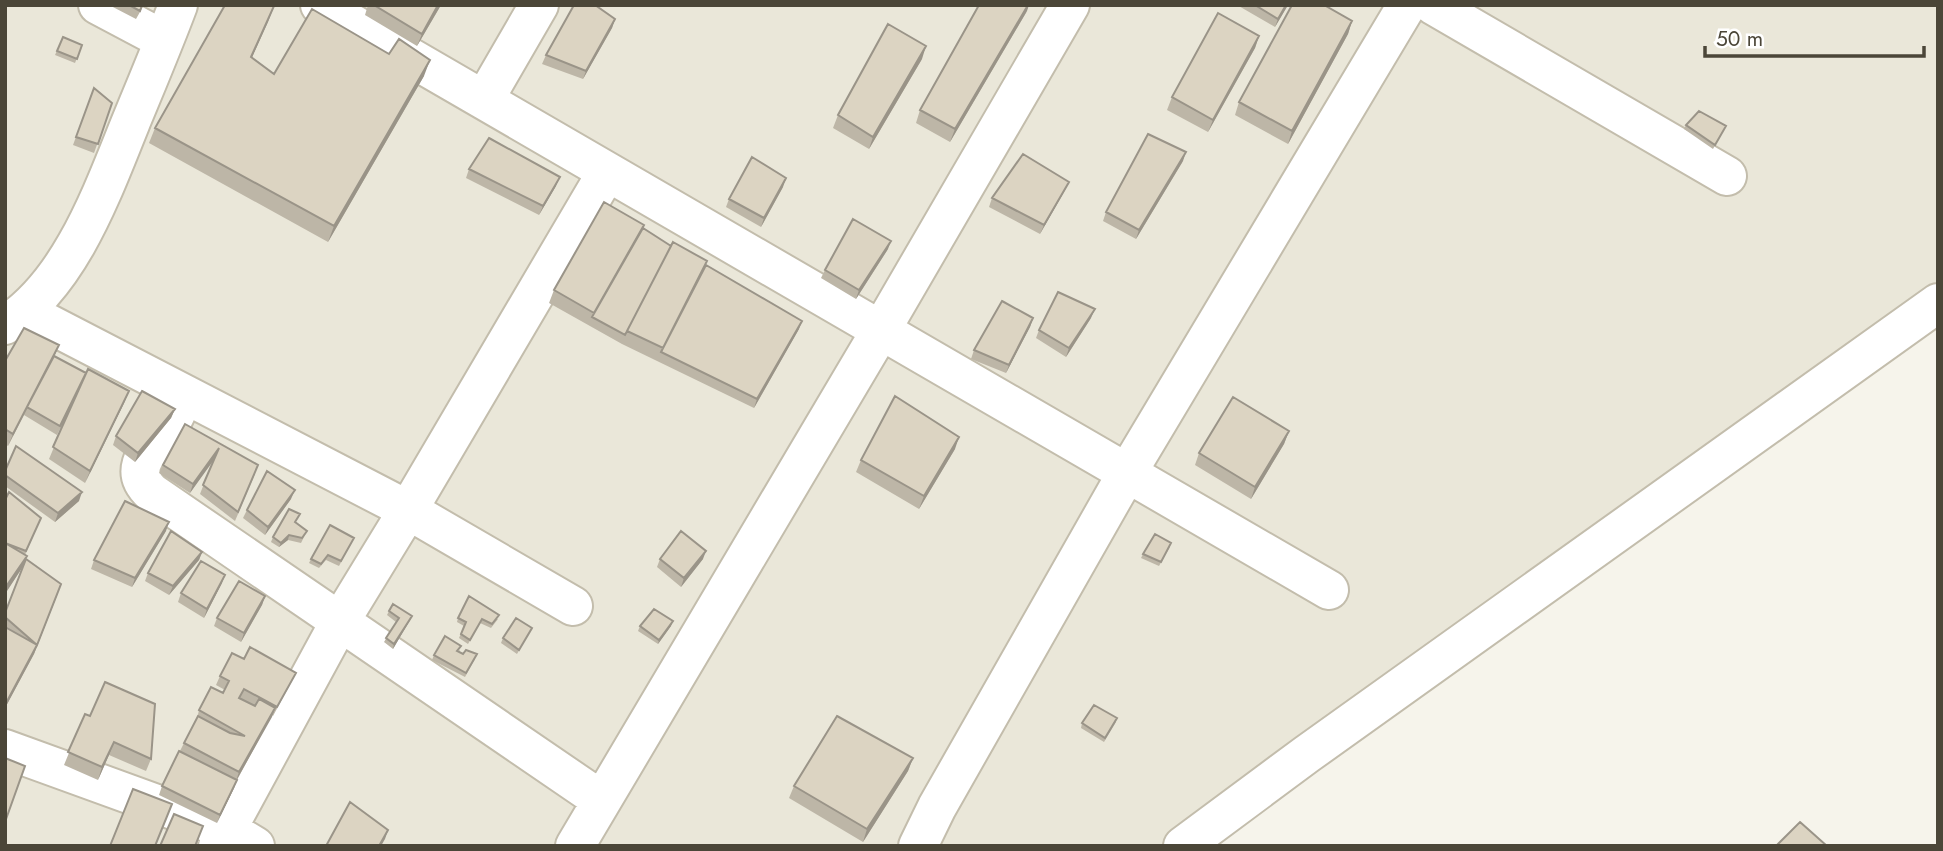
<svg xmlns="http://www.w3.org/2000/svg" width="1943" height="851" font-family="Jost,sans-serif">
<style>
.residential{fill:#eae7d9}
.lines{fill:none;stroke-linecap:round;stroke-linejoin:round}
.minor-casing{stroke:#c3bdac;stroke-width:42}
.minor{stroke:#fff;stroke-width:38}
.wall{fill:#bdb6a7}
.shaded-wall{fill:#9a9488}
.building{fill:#dcd4c2;stroke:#9a9488;stroke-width:2}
</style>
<rect width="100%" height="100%" fill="#f6f4eb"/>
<path class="residential" d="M5,5H1938V310L1204,846H5Z"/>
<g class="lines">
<g class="minor-casing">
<path id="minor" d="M98,5L164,40
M320,5L1329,590
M1433,5L1727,176
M484,100L539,5
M26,312L408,510L573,606
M5,325C70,284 102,193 130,124C146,85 163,45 178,5
M184,395C180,403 177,413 172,421C156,445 123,466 152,493L601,800
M5,749L228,830L255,846
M218,846L339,623L408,510L607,172
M575,846L881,330L1070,5
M918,846L937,807L1127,473L1407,5
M1183,846L1307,754L1938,303"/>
</g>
<use href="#minor" class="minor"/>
</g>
<path class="wall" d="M109,5H144L136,19Z
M368,5H441L417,46L365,15Z
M1237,5H1288L1275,27Z
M274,6L252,57L274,74L424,76L328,242L149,143L155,128Z
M1027,11L950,142L916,123L920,110Z
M615,19L612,28L583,79L542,64L546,55Z
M1352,21L1348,34L1288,144L1235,115L1239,102Z
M1259,36L1255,48L1208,132L1167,110L1172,97Z
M63,37L82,45L75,63L55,55Z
M922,59L869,149L833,128L838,115Z
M94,88L112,103L94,153L73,145Z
M1686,125L1726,126L1713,149L1684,129Z
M1183,161L1136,239L1103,221L1106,212Z
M469,169L556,186L539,215L466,178Z
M783,187L761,227L726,207L729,199Z
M1065,190L1040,234L989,207L992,198Z
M644,225L643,228L671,246L706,265L799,329L754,408L622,344L549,303L554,290Z
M888,249L856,299L821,278L825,270Z
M1033,318L1030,327L1006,373L971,359L974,350Z
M1091,318L1066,357L1036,338L1039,330Z
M54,357L86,373L129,391L124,403L85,483L49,459L74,400L57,435L24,415L8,446L5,444V361Z
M175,409L171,418L135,462L113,445L116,436Z
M185,424L255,474L235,521L200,494L214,458L190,493L159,473L163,465Z
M1289,431L1284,444L1251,499L1195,465L1199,453Z
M955,449L919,509L856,472L861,460Z
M5,471L79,501L55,522L5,486Z
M291,499L265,535L243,518L247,510Z
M5,500L41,518L25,555L27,556L26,559L61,584L34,654L5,708V613L22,568L5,594Z
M296,522L307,531L301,543L288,540L279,547L271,542L273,537Z
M166,531L132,587L91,569L94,560Z
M354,538L339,566L326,560L319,568L309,563L311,559Z
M1170,547L1159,566L1141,558L1143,554Z
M202,552L199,560L169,595L145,581L148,573Z
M660,559H703L681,587L657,567Z
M222,583L204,618L178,602L181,593Z
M265,596L262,605L241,642L214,626L217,618Z
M389,611L412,616L410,620L393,649L384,642L396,622L387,615Z
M458,618L498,619L491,628L480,623L468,644L459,638L464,626L457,622Z
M640,626H671L658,644L638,631Z
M532,628L517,654L501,643L503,638Z
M460,650L459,652L475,659L465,677L432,660L434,655Z
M244,659L292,681L273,716L272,715L237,780L234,788L217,823L159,795L162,786L199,761L180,751L184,743L197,719L199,710L223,693L225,690L216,685L220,676Z
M85,714L151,759L146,771L109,755L98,780L64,765Z
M1116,722L1104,742L1081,728L1082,723Z
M913,758L908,771L863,842L789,798L794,786Z"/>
<path class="shaded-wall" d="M438,5H441L417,46L422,34Z
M1028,5H1029L1027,11L950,142L955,129Z
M1286,5H1288L1275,27L1278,19Z
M274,6L268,22L245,73L251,57Z
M615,19L612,28L583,79L586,71Z
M1352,21L1348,34L1288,144L1292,131Z
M1259,36L1255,48L1208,132L1213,120Z
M926,46L922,59L869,149L873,137Z
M430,60L424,76L328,242L334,226Z
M1186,152L1183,161L1136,239L1139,230Z
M560,177L556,186L539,215L543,206Z
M786,178L783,187L761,227L764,218Z
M1069,182L1065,190L1040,234L1044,225Z
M891,241L888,249L856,299L859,290Z
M1095,309L1091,318L1066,357L1069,348Z
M1033,318L1030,327L1006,373L1009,365Z
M802,321L799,329L754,408L757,399Z
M59,345L54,357L27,407L8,446L13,434Z
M129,391L124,403L85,483L90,471Z
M175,409L171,418L135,462L138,453Z
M1289,431L1284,444L1251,499L1255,487Z
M959,437L955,449L919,509L924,496Z
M219,448L216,457L190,493L193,484Z
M295,490L291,499L265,535L268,527Z
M82,492L79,501L55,522L58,513Z
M169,522L166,531L132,587L135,578Z
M289,535L288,540L279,547L281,543Z
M706,551L703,559L681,587L684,578Z
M202,552L199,560L169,595L173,586Z
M27,556L22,568L5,594V588Z
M225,575L222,583L204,618L207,609Z
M58,593L34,654L5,708V705Z
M265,596L262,605L241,642L244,633Z
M412,616L410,620L393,649L394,644Z
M673,621L671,626L658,644L659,640Z
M275,708L272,717L236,781L239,772Z
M114,742L109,755L98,780L102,767Z
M913,758L908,771L863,842L867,829Z
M237,780L234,788L217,823L220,815Z
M388,830L385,839L381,846H379Z"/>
<path class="building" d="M129,5H142L140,11Z
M225,5L274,6L251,57L274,74L312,9L389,54L399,39L430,60L334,226L155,128Z
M374,5H438L422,34Z
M574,5H595L615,19L586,71L546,55Z
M979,5H1028L955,129L920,110Z
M1255,5H1286L1278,19Z
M1292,5H1324L1352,21L1292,131L1239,102Z
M1218,13L1259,36L1213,120L1172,97Z
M888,24L926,46L873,137L838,115Z
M63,37L82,45L77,59L57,51Z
M94,88L112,103L98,144L76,137Z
M1699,111L1726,126L1715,145L1686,125Z
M1148,134L1186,152L1139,230L1106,212Z
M489,138L560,177L543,206L469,169Z
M1023,154L1069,182L1044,225L992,198Z
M752,157L786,178L764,218L729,199Z
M604,202L644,225L594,313L554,290Z
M853,219L891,241L859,290L825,270Z
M643,228L671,246L625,335L592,317Z
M673,242L707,261L663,348L627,331Z
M706,265L802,321L757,399L661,352Z
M1058,292L1095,309L1069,348L1039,330Z
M1002,301L1033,318L1009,365L974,350Z
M24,328L59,345L13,434L5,429V361Z
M54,356L86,373L60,426L27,407Z
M88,369L129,391L90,471L53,447Z
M142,391L175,409L138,453L116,436Z
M895,396L959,437L924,496L861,460Z
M1233,397L1289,431L1255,487L1199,453Z
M185,424L258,465L238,512L203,485L219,448L193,484L163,465Z
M16,446L82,492L58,513L5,475V471Z
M267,471L295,490L268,527L247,510Z
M9,492L41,518L26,551L5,543V500Z
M125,501L169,522L135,578L94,560Z
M289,509L300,514L295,522L307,531L302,538L289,535L281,543L273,537Z
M330,525L354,538L341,561L328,555L321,564L311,559Z
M171,531L202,552L173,586L148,573Z
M681,531L706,551L684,578L660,559Z
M1155,534L1171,543L1161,562L1143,554Z
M5,543L27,556L5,588Z
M26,559L61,584L37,645L5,617V613Z
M201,561L225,575L207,609L181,593Z
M239,581L265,596L244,633L217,618Z
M469,596L499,615L492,624L482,619L470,640L461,634L466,622L458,618Z
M393,604L412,616L394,644L386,638L399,618L389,611Z
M654,609L673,621L659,640L640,626Z
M516,618L532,628L519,650L503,638Z
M5,627L37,645L5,705Z
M445,636L461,646L457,651L463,654L466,650L477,654L466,673L434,655Z
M250,647L296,673L277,707L244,689L239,698L255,706L259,699L275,708L239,772L184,743L198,716L230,733L245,736L199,710L211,687L223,693L229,681L220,676L232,653L244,659Z
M105,682L155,704L151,759L114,742L102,767L68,752L85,714L90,716Z
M1094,705L1117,718L1105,738L1082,723Z
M837,716L913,758L867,829L794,786Z
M179,751L237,780L220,815L162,786Z
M5,758L25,766L5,822Z
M133,789L172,804L155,846H110Z
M350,802L388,830L379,846H326Z
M174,814L203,826L195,846H160Z
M1800,822L1827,846H1776Z"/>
<rect width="1943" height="851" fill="none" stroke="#4b4638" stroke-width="14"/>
<path d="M1705 46v10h219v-10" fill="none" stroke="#4b4638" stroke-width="3.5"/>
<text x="1716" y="46" font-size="21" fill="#4b4638" stroke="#ffffff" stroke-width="5" paint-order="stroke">50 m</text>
</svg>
